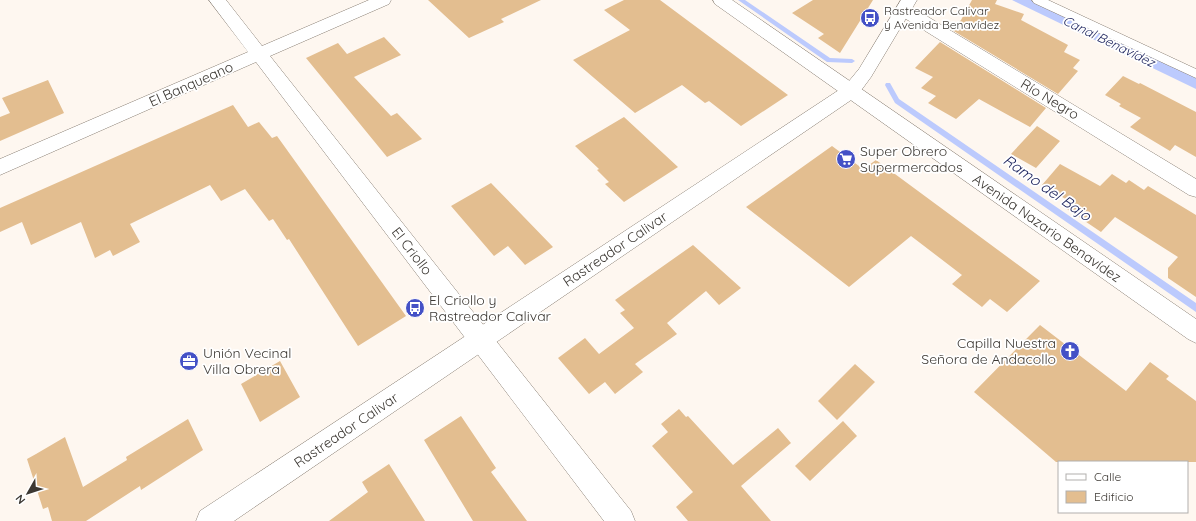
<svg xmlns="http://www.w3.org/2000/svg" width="1196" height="521" font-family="Quicksand,sans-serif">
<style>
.water{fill:#bccafd}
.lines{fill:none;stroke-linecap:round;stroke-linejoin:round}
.stream{fill:#bccafd;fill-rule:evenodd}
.building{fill:#e3be90}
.service-casing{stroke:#887e73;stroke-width:1}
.minor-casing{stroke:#887e73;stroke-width:1}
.secondary-casing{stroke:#887e73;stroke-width:1}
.primary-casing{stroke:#887e73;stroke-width:1}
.service{fill:#fff;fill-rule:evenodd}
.minor{fill:#fff;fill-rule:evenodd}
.secondary{fill:#fff;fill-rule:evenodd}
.primary{fill:#fff;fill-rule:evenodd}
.labels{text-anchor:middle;stroke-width:3.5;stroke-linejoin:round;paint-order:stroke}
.far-poi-label{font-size:12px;fill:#3c3833;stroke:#fff;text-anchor:start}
.far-water-label{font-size:13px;font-style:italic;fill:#1a215b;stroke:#fff}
.street-label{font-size:14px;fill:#3c3833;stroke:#fff}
.poi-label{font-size:14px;fill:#3c3833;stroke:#fff;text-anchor:start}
.water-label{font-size:15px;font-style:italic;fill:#1a215b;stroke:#fff}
</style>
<rect width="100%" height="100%" fill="#fef7f0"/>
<path class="water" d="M1012,0H1031L1196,78V89Z"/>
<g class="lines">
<path class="stream" d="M738,0H745L830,58L852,59L855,61L852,63L827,62Z
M886,83H890L899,99L1196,303V312L895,103L885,85Z"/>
</g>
<path class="building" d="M428,0H541L501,19L504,22L469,38Z
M624,0H660L788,95L741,126L709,101L705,103L682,85L635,113L573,60L630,30L604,10Z
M813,0H873L840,53L818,38L824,34L792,13Z
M972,0H997L995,4L1024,14L1021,20L1068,45L1064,52L1080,60L1073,68L1078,71L1058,94L952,30L961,20Z
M384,37L401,55L354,77L391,116L397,113L422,139L387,157L306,58L338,43L347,54Z
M940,42L1046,108L1030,127L979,99L956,119L928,103L936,96L921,88L933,77L915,68Z
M1123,76L1139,84L1140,83L1196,112V157L1175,145L1170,151L1130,127L1141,118L1119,106L1121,104L1105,95Z
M48,80L64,113L0,141V117L10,113L2,98Z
M233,105L248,127L259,122L272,138L277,136L406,316L358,346L289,239L287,240L273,219L269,221L245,189L221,201L210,185L130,224L140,242L113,256L110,250L95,258L81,222L31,245L22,222L0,232V208Z
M624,117L678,167L624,202L605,184L609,182L597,170L599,169L575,146Z
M1037,126L1060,141L1036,168L1011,154Z
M832,146L863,169L876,160L1040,281L1007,312L990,299L982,307L952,284L962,275L911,236L849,287L746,207Z
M1060,164L1100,186L1112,174L1126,183L1129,180L1144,190L1148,186L1196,215V297L1168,278V268L1178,257L1115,217L1101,232L1064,207L1069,201L1042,185Z
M491,183L553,247L525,265L508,246L494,256L451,206Z
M693,245L741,288L719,305L706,291L667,323L677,334L635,364L643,372L615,394L605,382L589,394L558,358L585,338L599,354L634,328L620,313L625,310L615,300Z
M1040,325L1126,391L1150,362L1169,376L1166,379L1196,401V462H1056L974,392Z
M280,361L300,397L260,422L241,384Z
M855,364L875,382L837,420L818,401Z
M679,409L686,417L688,416L733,465L778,428L791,443L741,486L771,521H688L676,507L693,492L652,446L668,432L661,424Z
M461,416L496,468L491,472L527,521H473L424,440Z
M188,419L203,450L141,490L140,486L86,521H52L48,507L43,509L27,459L36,454L65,437L83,487L127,460L126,457Z
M843,421L857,436L810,481L795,466Z
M389,464L425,521H329L368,492L362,482Z"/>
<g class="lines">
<g class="service-casing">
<path id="service" d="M1032,0H1048L1196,69V78L1034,3Z"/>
</g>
<g class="minor-casing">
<path id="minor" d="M209,0H226L262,46L369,0H391L389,4L270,56L631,511L635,521H604L256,62L0,175V159L248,52Z
M904,5L910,6L1196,179V197L1189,195L898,14L896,10L898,6Z"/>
</g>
<g class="secondary-casing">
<path id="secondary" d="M901,0H917L871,77L857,96L234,521H196L200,511L845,86L859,69Z"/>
</g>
<g class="primary-casing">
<path id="primary" d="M713,0H732L1196,319V343L1188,339L715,4Z"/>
</g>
<use href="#service" class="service"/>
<use href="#minor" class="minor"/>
<use href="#secondary" class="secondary"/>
<use href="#primary" class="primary"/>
</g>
<defs>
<g id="bus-disc" transform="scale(1)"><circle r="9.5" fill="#4451c6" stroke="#fff"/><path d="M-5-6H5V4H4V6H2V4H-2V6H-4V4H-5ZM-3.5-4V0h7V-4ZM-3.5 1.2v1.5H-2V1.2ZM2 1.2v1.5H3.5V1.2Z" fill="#fff"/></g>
<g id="supermarket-disc" transform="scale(1)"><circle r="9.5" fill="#4451c6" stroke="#fff"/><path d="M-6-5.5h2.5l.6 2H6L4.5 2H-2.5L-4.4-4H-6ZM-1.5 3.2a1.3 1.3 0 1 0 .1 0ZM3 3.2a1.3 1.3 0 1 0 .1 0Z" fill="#fff"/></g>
<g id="church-disc" transform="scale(1)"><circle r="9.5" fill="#4451c6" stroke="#fff"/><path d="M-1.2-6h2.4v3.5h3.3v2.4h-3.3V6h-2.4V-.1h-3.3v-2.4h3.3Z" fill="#fff"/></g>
<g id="office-disc" transform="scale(1)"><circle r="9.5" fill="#4451c6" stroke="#fff"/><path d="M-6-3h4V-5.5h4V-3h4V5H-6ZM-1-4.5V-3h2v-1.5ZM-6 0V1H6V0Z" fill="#fff"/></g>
</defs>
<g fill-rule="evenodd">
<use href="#bus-disc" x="870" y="18"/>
<use href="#supermarket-disc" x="846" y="159"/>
<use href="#bus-disc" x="415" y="308"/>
<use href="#church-disc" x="1070" y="351"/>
<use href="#office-disc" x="189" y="361"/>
</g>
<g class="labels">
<g class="far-poi-label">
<text x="884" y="15">Rastreador Calivar<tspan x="884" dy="14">y Avenida Benavídez</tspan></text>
</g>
<g class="far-water-label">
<text transform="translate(1109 41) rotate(26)" y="5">Canal Benavídez</text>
</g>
<g class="street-label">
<text transform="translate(191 84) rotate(-24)" y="5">El Banqueano</text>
<text transform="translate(1050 99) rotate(31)" y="5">Río Negro</text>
<text transform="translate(1047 228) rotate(35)" y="5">Avenida Nazario Benavídez</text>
<text transform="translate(615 249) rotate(-34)" y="5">Rastreador Calivar</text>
<text transform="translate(412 251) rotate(52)" y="5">El Criollo</text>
<text transform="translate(346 430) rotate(-34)" y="5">Rastreador Calivar</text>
</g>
<g class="poi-label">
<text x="860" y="156">Super Obrero<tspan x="860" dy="16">Supermercados</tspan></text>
<text x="429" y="305">El Criollo y<tspan x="429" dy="16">Rastreador Calivar</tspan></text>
<text x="1056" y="348" text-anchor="end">Capilla Nuestra<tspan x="1056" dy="16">Señora de Andacollo</tspan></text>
<text x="203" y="358">Unión Vecinal<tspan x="203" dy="16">Villa Obrera</tspan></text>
</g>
<g class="water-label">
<text transform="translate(1047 188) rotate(35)" y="5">Ramo del Bajo</text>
</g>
</g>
<rect x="1058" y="461" width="130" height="52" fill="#ffffff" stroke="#b1afad"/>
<rect x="1066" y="474" width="20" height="6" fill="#ffffff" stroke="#b1afad"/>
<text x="1094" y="481" font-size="12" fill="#3c3833">Calle</text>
<rect x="1066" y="491" width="20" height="12" fill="#e3be90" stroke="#b1afad"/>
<text x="1094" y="501" font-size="12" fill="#3c3833">Edificio</text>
<g transform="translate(28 493) rotate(231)" stroke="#ffffff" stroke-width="3" paint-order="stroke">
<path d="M0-3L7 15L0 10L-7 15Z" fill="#3c3833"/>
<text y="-6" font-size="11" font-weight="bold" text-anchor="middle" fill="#3c3833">N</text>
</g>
</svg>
